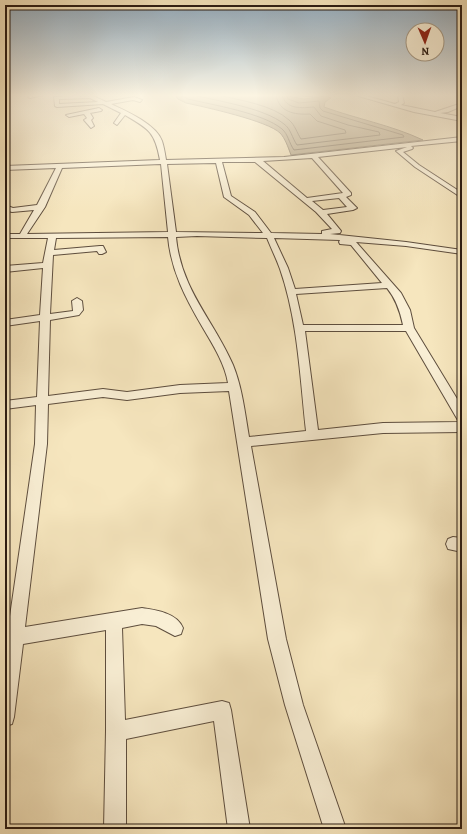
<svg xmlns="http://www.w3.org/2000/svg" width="467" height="834" font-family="Alegreya,serif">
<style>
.water{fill:#b1a184;stroke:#7b6c57}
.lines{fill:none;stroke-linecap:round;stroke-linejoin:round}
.shore{stroke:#6e5e4c;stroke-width:1}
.street-casing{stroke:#5e4e3e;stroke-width:2}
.street{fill:#f9efd5;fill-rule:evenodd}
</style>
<rect width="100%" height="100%" fill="#f6e6be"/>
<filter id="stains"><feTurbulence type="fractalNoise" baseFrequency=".005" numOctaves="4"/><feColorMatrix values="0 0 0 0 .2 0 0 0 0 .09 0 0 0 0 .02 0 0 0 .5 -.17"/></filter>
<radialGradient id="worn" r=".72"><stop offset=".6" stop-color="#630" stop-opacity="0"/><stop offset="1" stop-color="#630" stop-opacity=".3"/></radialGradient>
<path class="water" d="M175,95H282L304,99L325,96L331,98L325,102L324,107C357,119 391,125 423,140L291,155C288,147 285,138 280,133C268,121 205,107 186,103L178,99Z"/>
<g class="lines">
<path class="shore" d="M180,95L188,99C213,105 263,113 282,129C288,134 289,143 294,150L404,137L403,135L323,111L320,108L319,101L299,103L288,99L287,95
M193,95C218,101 264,108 284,124C291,129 292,138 297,145L380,135L379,132L348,125L321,116L314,107C302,108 286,110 282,95
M218,95C239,100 273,105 289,120C295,125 297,133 301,139L346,133L345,130L317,121L310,114C294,115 279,112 276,95"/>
<g class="street-casing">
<path id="street" d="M33,95H43L30,98L28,97Z
M91,95L106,102L134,97L142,100L140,102L133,100L111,104C126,111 156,124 162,141C164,147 165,154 166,160L284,157L462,137V141L411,146L413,148L412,149L403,152L419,165L462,193V198L415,167L396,151L407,147L318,157L351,193V195L346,197L357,208L353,210L327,214L341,231L340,233L330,234L406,242L462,250V254L406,246L356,242L401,293L410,310L414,328L462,407V432L383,433L251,446L286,639L303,705L346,829H324L285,705L268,639L229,391L180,393L127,400L103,397L48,404L47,444L25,627L142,608C156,610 177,613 183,628L181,634L175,636L156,626L142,624L122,628L125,720L222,701L229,703L231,710L250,829H228L214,721L126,739V829H104L106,731V630L23,644L14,717L12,724L5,726V630H8L35,444L36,405L5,409V401L37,397L40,321L5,326V320L40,315L43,268L5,272V266L43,263L48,238H5V234H20L34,210L12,212L5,210V205L13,208L37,205L56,168L5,170V166L160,160C155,132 149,129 125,115L117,125L114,123L121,113L103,104L57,107L55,106L54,97ZM90,98L98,102L59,104V99ZM312,158L343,193L307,198L263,161ZM222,162H255L316,212L332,229L322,231V234L271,233L255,212L231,196ZM216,163L224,197L249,215L263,233L176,232L167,164ZM161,164L168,232L27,234L45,207L62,168ZM339,198L347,207L323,210L312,201ZM197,236L267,238C271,248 276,258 280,269C298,321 300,377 306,431L249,437C245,413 242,387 233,365C213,319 181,290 176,237ZM168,237C171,271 186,299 203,328C213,345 225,364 228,383L180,385L127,392L103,389L48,396L50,320L79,315L83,310L82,301L77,298L72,301L73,311L50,314L53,255L97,251L99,254H102L106,252L103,246H100L54,250L56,238ZM274,238L340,240L339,242L340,244L351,245L382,283L295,289L288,268ZM387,288C396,299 400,311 403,325H303L296,294ZM305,331H406L459,422L383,423L318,430Z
M292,95H314L312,96Z
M355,95H363L395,104L399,102L398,95H402L404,103L401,105L435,112L462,103V106L448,112L440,113L462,117V121L414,112Z
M99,108L102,110L101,111L90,113L93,118L91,120L94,126L91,128L84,120L87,118L84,114L69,117L66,115Z
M453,537L462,538V552L448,549L446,544L448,539Z"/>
</g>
<use href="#street" class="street"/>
</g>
<linearGradient id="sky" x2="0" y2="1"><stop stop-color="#92acc0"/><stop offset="0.45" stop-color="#fbf4e2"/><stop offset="1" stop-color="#fbf4e2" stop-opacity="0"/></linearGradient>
<rect width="467" height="212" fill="url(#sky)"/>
<rect width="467" height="834" fill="none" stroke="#f6e6be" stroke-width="20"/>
<rect x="6" y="6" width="455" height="822" fill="none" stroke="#2b1c13" stroke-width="2"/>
<rect x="10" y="10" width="447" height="814" fill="none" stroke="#2b1c13"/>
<g transform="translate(425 42) rotate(178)"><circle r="19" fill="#f9efd5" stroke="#a79b87"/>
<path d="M0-3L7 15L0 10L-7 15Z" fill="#8f2418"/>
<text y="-6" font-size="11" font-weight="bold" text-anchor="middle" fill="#2b1c13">N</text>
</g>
<rect width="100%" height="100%" filter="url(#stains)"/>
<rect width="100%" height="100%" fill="url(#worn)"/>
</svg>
